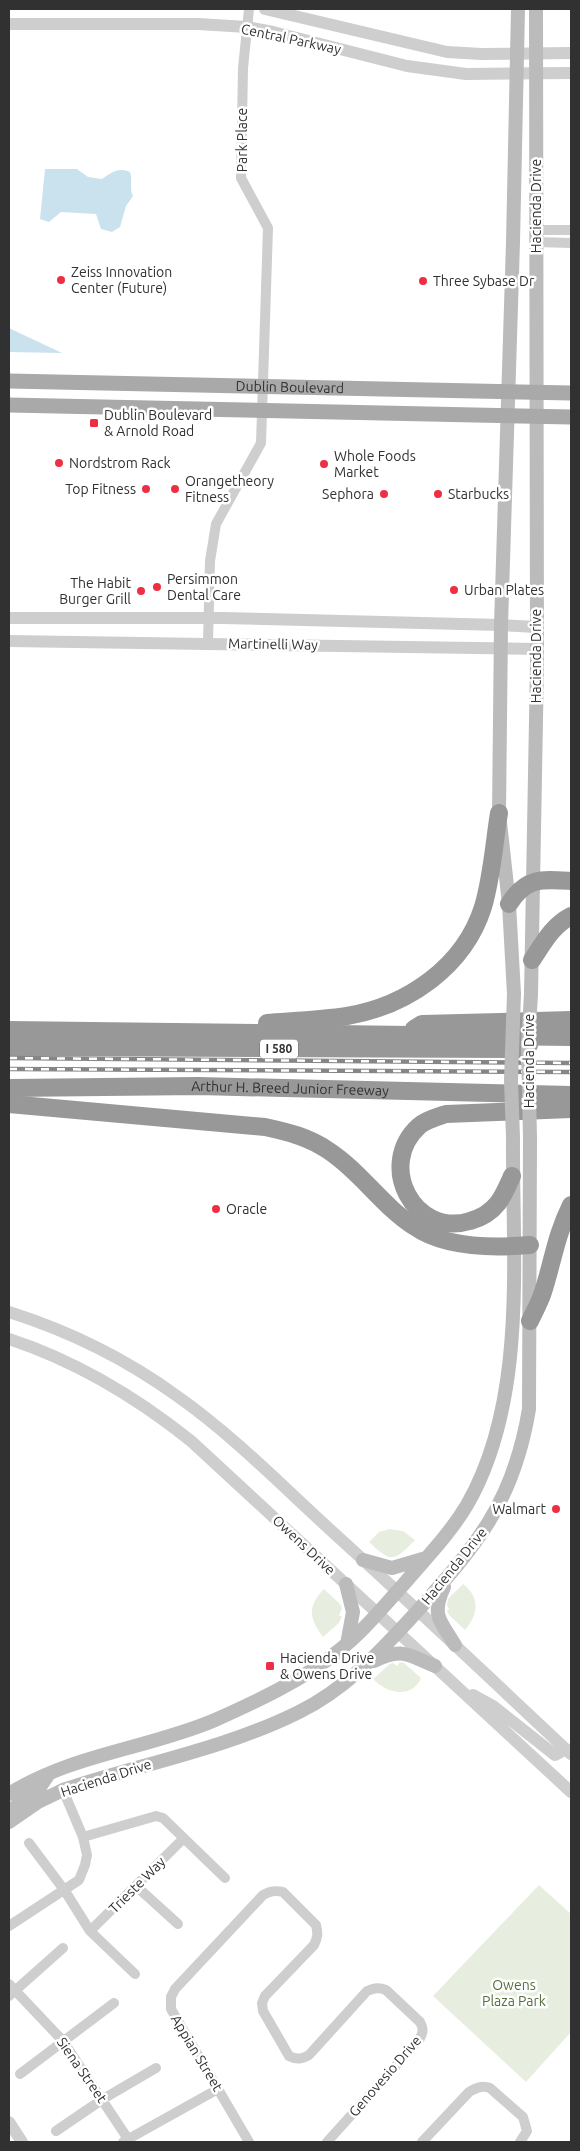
<svg xmlns="http://www.w3.org/2000/svg" width="580" height="2151" font-family="Ubuntu,sans-serif">
<style>
.green{fill:#e8eedf}
.water{fill:#cae2ee}
.lines{fill:none;stroke-linecap:round;stroke-linejoin:round}
.minor{stroke:#cecece;stroke-width:10}
.tertiary{stroke:#cecece;stroke-width:12}
.secondary{stroke:#bbb;stroke-width:14}
.primary{stroke:#a9a9a9;stroke-width:15}
.motorway{stroke:#989898;stroke-width:18}
.rail-casing{stroke:#868686;stroke-width:4.5}
.rail{stroke:#fff;stroke-width:2.5;stroke-dasharray:8;stroke-linecap:butt}
.secondary-bridge{stroke:#bbb;stroke-width:14}
.poi-dot{fill:#ed2e43;stroke:#fff;stroke-width:2}
.labels{text-anchor:middle;stroke-width:5;stroke-linejoin:round;paint-order:stroke}
.shield{fill:#fff;stroke:#6f6f6f;stroke-width:1}
.shield-label{font-size:12px;font-weight:bold;fill:#313131}
.street-label{font-size:14px;fill:#313131;stroke:#fff}
.poi-label{font-size:14px;fill:#313131;stroke:#fff;text-anchor:start}
.park-label{font-size:14px;fill:#566f3b;stroke:#fff}
</style>
<rect width="100%" height="100%" fill="#fff"/>
<path class="green" d="M389,1529L403,1531L415,1540C394,1562 391,1563 369,1542L379,1532Z
M463,1584C480,1597 479,1614 465,1630L449,1615L447,1611L449,1609L447,1605L448,1599Z
M324,1589L340,1604L342,1608L339,1616H342L339,1623L323,1637C309,1618 307,1607 324,1589Z
M400,1662L404,1663L421,1678C412,1699 387,1694 373,1679L390,1664L393,1663L397,1666Z
M539,1885L571,1914V2032L526,2082L433,1996Z"/>
<path class="water" d="M45,169H77L88,177L102,179C112,172 118,167 130,172C133,181 129,188 133,196L126,206L120,227L112,232L101,229L96,214L61,212L49,222L40,219Z
M9,328L62,353L9,352Z"/>
<g class="lines">
<path class="minor" d="M536,230H571
M536,242L571,243
M208,643L210,561L216,524L261,443L268,228L241,178L243,68L249,9
M83,1837L156,1816L163,1818L225,1878
M29,1843L65,1891L90,1931L135,1974
M136,1886L178,1924
M9,1926L79,1880L85,1865L87,1855L83,1837L63,1790
M90,1931L183,1839
M9,1984L63,2041L130,2142
M9,1996L63,1948
M20,2074L114,2003
M56,2131L103,2099L156,2068
M123,2142L218,2089
M249,2142L171,2009V1997L175,1989L263,1895C270,1891 275,1890 283,1892L316,1925C318,1933 318,1937 314,1945L265,1996L262,2003L263,2011L289,2056C297,2060 302,2059 309,2055L367,1991C374,1988 379,1987 386,1990L420,2022C424,2029 423,2033 419,2040L327,2142
M422,2142L469,2092C476,2088 482,2085 490,2088L523,2117L527,2131L520,2142"/>
<path class="tertiary" d="M265,9L447,52L482,54L571,53
M9,24H198L247,27L273,32L407,66L466,74L571,73
M9,618H223L501,625L536,627
M9,641L536,649
M9,1312C69,1331 126,1359 177,1396C234,1436 284,1488 336,1535C415,1607 493,1681 571,1754
M9,1339C76,1361 136,1397 191,1441L571,1792
M473,1695L493,1706L555,1755L566,1749
M9,2122L22,2142"/>
<path class="secondary" d="M514,994L509,904L499,813L501,625L513,242L518,9
M531,994L537,665L536,9
M363,1560L392,1568L426,1558
M346,1584L353,1612L347,1644
M444,1587C431,1616 440,1620 455,1645
M374,1661C402,1647 408,1655 435,1666
M9,1794C72,1754 147,1749 215,1720C255,1702 303,1680 337,1652C362,1633 382,1608 403,1585C425,1559 449,1535 467,1505C528,1399 512,1256 513,1138
M9,1812L40,1787L48,1775
M9,1822L38,1802L63,1790C141,1764 225,1749 299,1712C344,1690 378,1654 411,1618C474,1548 513,1506 529,1409L530,1138"/>
<g class="primary">
<path id="s1" d="M9,381L571,393"/>
<path d="M9,405L571,417"/>
</g>
<g class="motorway">
<path d="M509,904C526,877 542,879 571,881"/>
<path d="M532,960C544,942 552,926 571,916"/>
<path d="M267,1023C293,1021 321,1020 347,1016C407,1006 464,967 483,907C492,877 494,844 499,813"/>
<path d="M414,1029L422,1024L571,1020"/>
<path d="M9,1030L571,1037"/>
<path d="M9,1047L520,1049L529,1045"/>
<path id="s2" d="M9,1088L199,1086L571,1095"/>
<path d="M9,1104L265,1127C288,1132 309,1137 329,1151C361,1172 382,1206 415,1227C445,1248 494,1248 530,1245"/>
<path d="M512,1176C508,1185 504,1195 498,1203C491,1212 481,1218 470,1221C414,1238 376,1165 419,1126C426,1120 437,1117 446,1114L571,1109"/>
<path d="M530,1321C534,1312 540,1302 543,1292C553,1261 556,1235 571,1205"/>
</g>
<g class="rail-casing">
<path id="rail" d="M9,1058L571,1063
M9,1069L571,1072"/>
</g>
<use href="#rail" class="rail"/>
<path class="secondary-bridge" d="M513,1138L511,1080L514,994
M530,1138L528,1046L531,994"/>
</g>
<g class="poi-dot">
<circle cx="61" cy="280" r="5"/>
<circle cx="423" cy="281" r="5"/>
<rect x="89" y="418" width="10" height="10" rx="2.5"/>
<circle cx="59" cy="463" r="5"/>
<circle cx="324" cy="464" r="5"/>
<circle cx="146" cy="489" r="5"/>
<circle cx="175" cy="489" r="5"/>
<circle cx="384" cy="494" r="5"/>
<circle cx="438" cy="494" r="5"/>
<circle cx="157" cy="587" r="5"/>
<circle cx="454" cy="590" r="5"/>
<circle cx="141" cy="591" r="5"/>
<circle cx="216" cy="1209" r="5"/>
<circle cx="556" cy="1509" r="5"/>
<rect x="265" y="1661" width="10" height="10" rx="2.5"/>
</g>
<g class="labels">
<rect class="shield" x="260" y="1039.5" width="38" height="19" rx="4"/>
<g class="shield-label">
<text x="279" y="1053">I 580</text>
</g>
<g class="street-label">
<text transform="translate(291 39) rotate(12)" y="5">Central Parkway</text>
<text transform="translate(242 140) rotate(-90)" y="5">Park Place</text>
<text transform="translate(536 206) rotate(-90)" y="5">Hacienda Drive</text>
<text dy="5" stroke="none"><textPath href="#s1" startOffset="281">Dublin Boulevard</textPath></text>
<text transform="translate(273 644) rotate(1)" y="5">Martinelli Way</text>
<text transform="translate(536 656) rotate(-90)" y="5">Hacienda Drive</text>
<text transform="translate(529 1061) rotate(-90)" y="5">Hacienda Drive</text>
<text dy="5" stroke="none"><textPath href="#s2" startOffset="281">Arthur H. Breed Junior Freeway</textPath></text>
<text transform="translate(304 1545) rotate(43)" y="5">Owens Drive</text>
<text transform="translate(454 1566) rotate(-51)" y="5">Hacienda Drive</text>
<text transform="translate(106 1778) rotate(-18)" y="5">Hacienda Drive</text>
<text transform="translate(137 1885) rotate(-45)" y="5">Trieste Way</text>
<text transform="translate(197 2053) rotate(59)" y="5">Appian Street</text>
<text transform="translate(82 2070) rotate(55)" y="5">Siena Street</text>
<text transform="translate(385 2076) rotate(-49)" y="5">Genovesio Drive</text>
</g>
<g class="poi-label">
<text x="71" y="277">Zeiss Innovation<tspan x="71" dy="16">Center (Future)</tspan></text>
<text x="433" y="286">Three Sybase Dr</text>
<text x="104" y="420">Dublin Boulevard<tspan x="104" dy="16">&amp; Arnold Road</tspan></text>
<text x="334" y="461">Whole Foods<tspan x="334" dy="16">Market</tspan></text>
<text x="69" y="468">Nordstrom Rack</text>
<text x="185" y="486">Orangetheory<tspan x="185" dy="16">Fitness</tspan></text>
<text x="136" y="494" text-anchor="end">Top Fitness</text>
<text x="374" y="499" text-anchor="end">Sephora</text>
<text x="448" y="499">Starbucks</text>
<text x="167" y="584">Persimmon<tspan x="167" dy="16">Dental Care</tspan></text>
<text x="131" y="588" text-anchor="end">The Habit<tspan x="131" dy="16">Burger Grill</tspan></text>
<text x="464" y="595">Urban Plates</text>
<text x="226" y="1214">Oracle</text>
<text x="546" y="1514" text-anchor="end">Walmart</text>
<text x="280" y="1663">Hacienda Drive<tspan x="280" dy="16">&amp; Owens Drive</tspan></text>
</g>
<g class="park-label">
<text x="514" y="1990">Owens<tspan x="514" dy="16">Plaza Park</tspan></text>
</g>
</g>
<rect width="580" height="2151" fill="none" stroke="#313131" stroke-width="20"/>
</svg>
